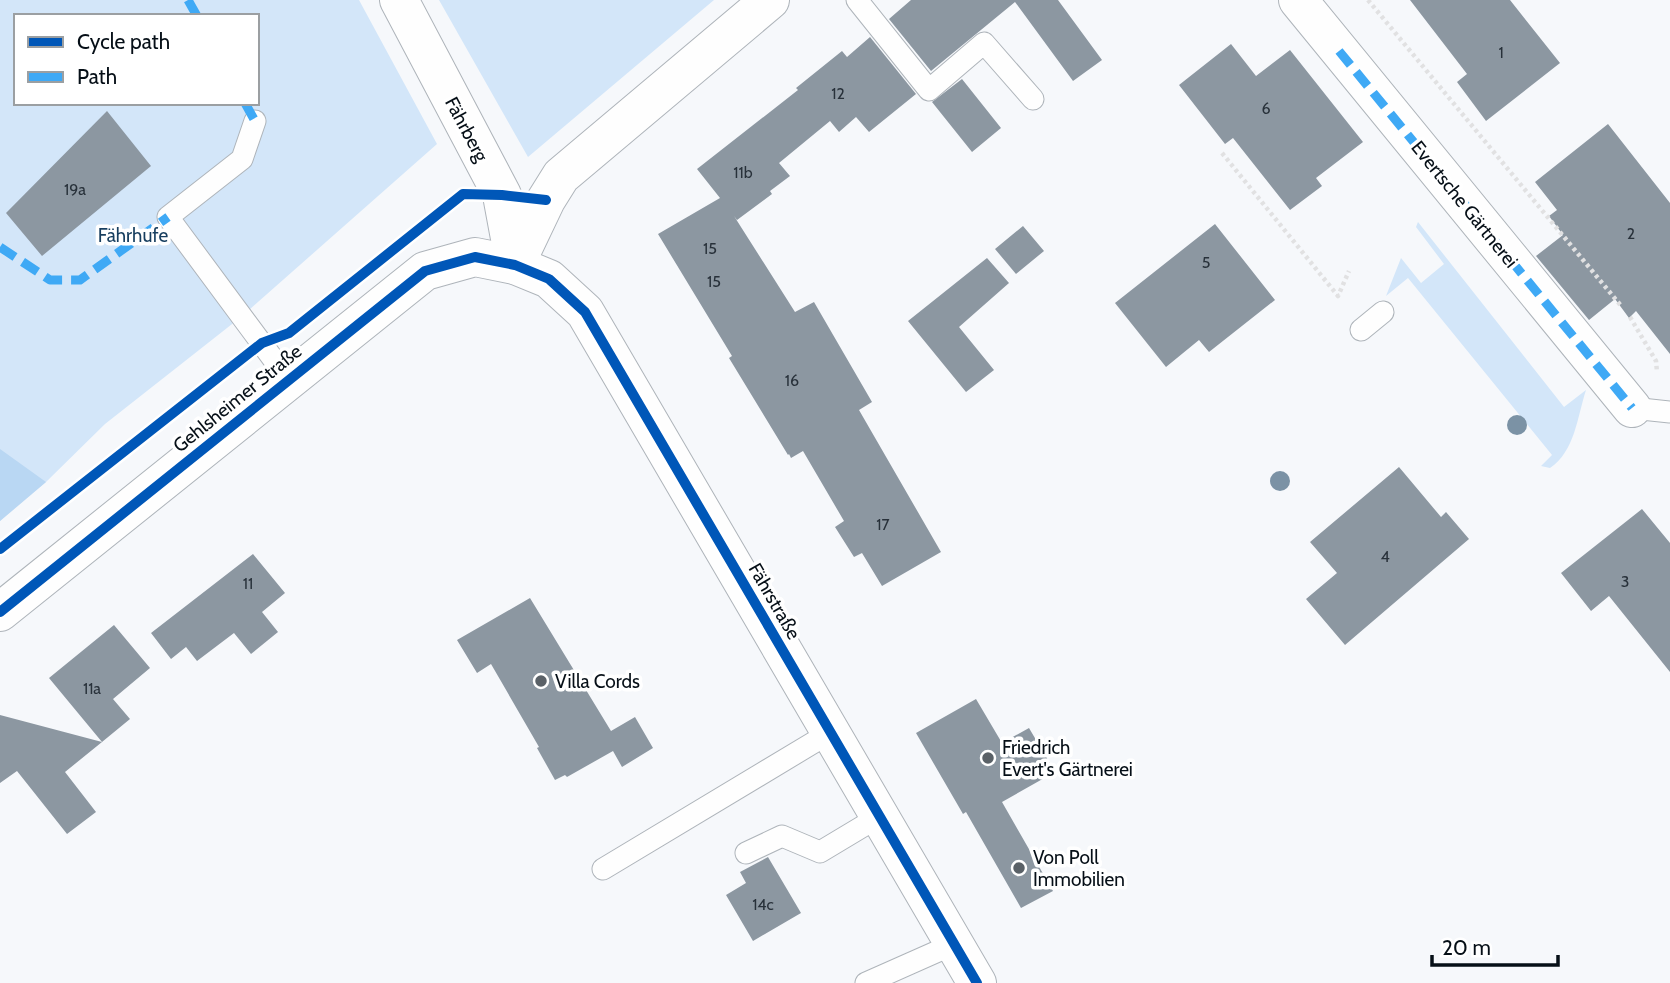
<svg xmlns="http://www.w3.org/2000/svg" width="1670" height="983" font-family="Cabin,sans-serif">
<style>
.green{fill:#d3e6f9;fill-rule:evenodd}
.forest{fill:#b9d7f3}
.building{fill:#8c97a1}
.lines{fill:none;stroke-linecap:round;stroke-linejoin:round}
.lane-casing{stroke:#aeb4ba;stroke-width:23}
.street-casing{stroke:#aeb4ba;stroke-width:40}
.secondary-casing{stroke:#aeb4ba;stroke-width:40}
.path{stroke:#e1e1e2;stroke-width:4.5;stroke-dasharray:3.5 3.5;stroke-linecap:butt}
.lane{stroke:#fefefe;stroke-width:21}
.street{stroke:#fefefe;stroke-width:38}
.secondary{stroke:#fefefe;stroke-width:38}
.quiet{stroke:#3fa9f5;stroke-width:9;stroke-dasharray:18 9;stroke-linecap:butt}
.cycleway-casing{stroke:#fff;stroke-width:15}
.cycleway{stroke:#0057b8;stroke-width:10}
.tree{fill:#7b92a5}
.poi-dot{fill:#5a6167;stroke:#fff;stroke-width:2.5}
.labels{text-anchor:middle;stroke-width:7;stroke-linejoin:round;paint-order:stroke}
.number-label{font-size:16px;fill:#28313a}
.street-label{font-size:19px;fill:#060f17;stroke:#fff}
.park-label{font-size:19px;fill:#173e5f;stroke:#fff}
.poi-label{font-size:19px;fill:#060f17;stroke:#fff;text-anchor:start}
</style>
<rect width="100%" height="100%" fill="#f6f8fb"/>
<path class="green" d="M0,0H359L437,144L241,317L105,424L46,482L0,521ZM16,16H257V103H16Z
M439,0H714L528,157Z
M1418,222L1564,407L1586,390C1577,418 1575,451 1550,468L1541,466L1552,455L1408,278L1386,296L1401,258L1421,283L1444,264L1416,227Z"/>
<path class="forest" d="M0,449L46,482L0,521Z"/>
<path class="building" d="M911,0H1058L1102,60L1073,81L1015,2L931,71L889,19Z
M1410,0H1510L1560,63L1486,121L1457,82L1467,74Z
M870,37L916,94L869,132L856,117L839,132L830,121L779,163L790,176L770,191L772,194L737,220L734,216L795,312L814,302L872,402L859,410L941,552L882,586L862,553L854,557L835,527L844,521L803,451L791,458L789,454L788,455L729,358L732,356L658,234L720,198L697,169L798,90L796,88L842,51L847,57Z
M1231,44L1256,76L1290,50L1363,142L1316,178L1322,186L1290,210L1233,138L1225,144L1179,85Z
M962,79L1001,128L972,152L932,102Z
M107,111L151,166L42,256L6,213Z
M1608,124L1670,203V354L1636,311L1629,318L1615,299L1589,320L1536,256L1563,235L1549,216L1557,210L1535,182Z
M1215,224L1275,300L1209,352L1199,340L1166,367L1115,303Z
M1023,226L1044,251L1016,274L995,249Z
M987,258L1009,283L959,327L994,370L966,392L908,321Z
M1399,467L1441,517L1446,512L1469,539L1345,645L1306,599L1337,573L1310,542Z
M1642,509L1670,543V672L1609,596L1591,611L1561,573Z
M253,554L285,593L262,612L278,632L251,654L234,633L197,661L186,647L171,659L151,633Z
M530,598L611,731L635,717L653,748L622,767L613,751L567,777L565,775L555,780L537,748L539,747L491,664L477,673L457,640Z
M114,625L150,668L113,699L130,719L102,742L49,678Z
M976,699L1002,743L1029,728L1055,772L1002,802L1053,891L1021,908L966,812L963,814L916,733Z
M0,715L102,742L65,772L96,812L67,834L17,771L0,783Z
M768,857L801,913L753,941L726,895L746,883L740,872Z"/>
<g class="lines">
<g class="lane-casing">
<path id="lane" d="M857,0L929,90L984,43L1033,99
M255,121L242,159L168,217L288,379
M1361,330L1383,312
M1632,408L1670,412
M746,853L782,836L820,852L880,816
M603,869L831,732
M866,983L954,944"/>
</g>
<g class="street-casing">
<path id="street" d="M399,0L502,195L515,265
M1298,0L1632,408
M515,265L546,200L561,176L770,0"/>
</g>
<g class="secondary-casing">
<path id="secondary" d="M0,612L425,271L475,257L515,265L549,279L585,312L977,983"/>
</g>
<path class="path" d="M1368,0L1622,307
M1222,153L1338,296L1349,271
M1630,317L1656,361L1657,372"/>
<use href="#lane" class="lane"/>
<use href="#street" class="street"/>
<use href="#secondary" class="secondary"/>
<path class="quiet" d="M188,0L197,16
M1339,51L1632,408
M245,103L255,121
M0,247L50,280H80L168,217"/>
<g class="cycleway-casing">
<path id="cycleway" d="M0,549L262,343L289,333L463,194L502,195L546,200
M0,612L425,271L475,257L515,265L549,279L585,312L977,983"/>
</g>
<use href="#cycleway" class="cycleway"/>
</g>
<g class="tree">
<circle cx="1517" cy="425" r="10"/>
<circle cx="1280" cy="481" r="10"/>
</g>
<g class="poi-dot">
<circle cx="541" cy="681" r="7"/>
<circle cx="988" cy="758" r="7"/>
<circle cx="1019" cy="868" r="7"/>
</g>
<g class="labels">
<g class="number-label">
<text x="1501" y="58">1</text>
<text x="838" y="99">12</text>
<text x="1266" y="114">6</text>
<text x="743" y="178">11b</text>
<text x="75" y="195">19a</text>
<text x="1631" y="239">2</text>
<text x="710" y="254">15</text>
<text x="1206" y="268">5</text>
<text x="714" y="287">15</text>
<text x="792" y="386">16</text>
<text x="883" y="530">17</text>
<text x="1385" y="562">4</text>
<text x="1625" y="587">3</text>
<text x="248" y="589">11</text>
<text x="92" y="694">11a</text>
<text x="763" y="910">14c</text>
</g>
<g class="street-label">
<text transform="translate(467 129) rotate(62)" y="7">Fährberg</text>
<text transform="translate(1465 204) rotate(51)" y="7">Evertsche Gärtnerei</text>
<text transform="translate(237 398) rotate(-39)" y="7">Gehlsheimer Straße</text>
<text transform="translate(775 601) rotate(60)" y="7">Fährstraße</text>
</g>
<g class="park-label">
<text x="133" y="242">Fährhufe</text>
</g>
<g class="poi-label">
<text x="555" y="688">Villa Cords</text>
<text x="1002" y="754">Friedrich<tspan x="1002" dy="22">Evert's Gärtnerei</tspan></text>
<text x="1033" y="864">Von Poll<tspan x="1033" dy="22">Immobilien</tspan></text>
</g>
</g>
<rect x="14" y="14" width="245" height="91" fill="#ffffff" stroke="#9b9fa2" stroke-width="2"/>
<rect x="28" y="37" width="35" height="10" fill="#0057b8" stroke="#9b9fa2" stroke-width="2"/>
<text x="77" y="49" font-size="21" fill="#060f17">Cycle path</text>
<rect x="28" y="72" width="35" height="10" fill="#3fa9f5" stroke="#9b9fa2" stroke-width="2"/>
<text x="77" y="84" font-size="21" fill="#060f17">Path</text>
<path d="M1432 955v10h126v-10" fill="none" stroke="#060f17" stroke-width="3.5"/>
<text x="1442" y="955" font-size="21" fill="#060f17" stroke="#ffffff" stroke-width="5" paint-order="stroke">20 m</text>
</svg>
